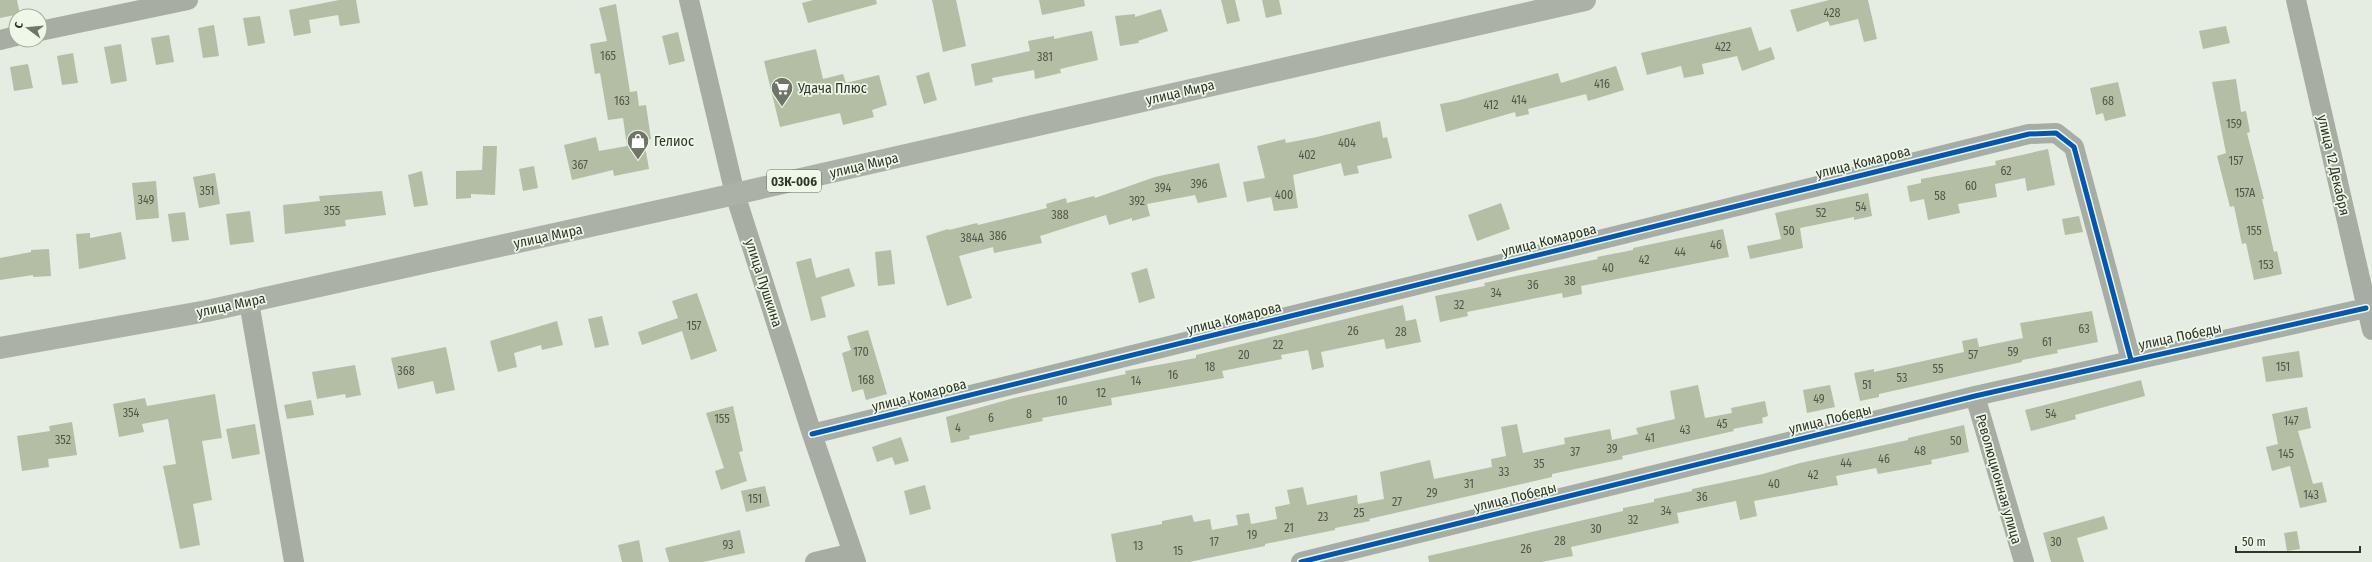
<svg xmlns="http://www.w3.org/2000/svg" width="2372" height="562" font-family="'Fira Sans Condensed',sans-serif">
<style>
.building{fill:#b4bea4}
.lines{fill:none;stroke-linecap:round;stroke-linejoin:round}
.minor{stroke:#a8ada3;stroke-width:20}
.major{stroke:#acb1a7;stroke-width:22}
.cycleway-casing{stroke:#eef8e9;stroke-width:8}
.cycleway{stroke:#0057b8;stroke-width:5}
.labels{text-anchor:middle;stroke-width:3.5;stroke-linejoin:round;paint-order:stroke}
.number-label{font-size:12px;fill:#515748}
.shield{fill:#eef8e9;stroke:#697063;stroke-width:1}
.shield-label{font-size:13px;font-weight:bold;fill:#303529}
.poi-label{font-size:14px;fill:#303529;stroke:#eef8e9;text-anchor:start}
.street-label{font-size:14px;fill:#303529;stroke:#eef8e9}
</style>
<rect width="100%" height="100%" fill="#e5ece1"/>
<path class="building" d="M0,0H17L20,14L0,18Z
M339,0H356L360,23L340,26L338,15L309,20L311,33L294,36L289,10Z
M813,0H876L877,4L808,23L802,3Z
M932,0H956L966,46L943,52Z
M1039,0H1084L1085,6L1042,15Z
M1221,0H1235L1240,21L1227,24Z
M1262,0H1279L1282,14L1266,18Z
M1829,0H1868L1877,39L1864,42L1858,19L1830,26L1828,21L1797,32L1790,10Z
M616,4L630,92L637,91L639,106L646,105L651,139L644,140L649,169L614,176L613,170L572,180L564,145L596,137L599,151L627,146L623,118L608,120L600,73L595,74L590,44L607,41L599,8Z
M1161,9L1168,31L1138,41L1139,43L1120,46L1115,16L1135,14V17Z
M260,16L265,43L248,46L243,18Z
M214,25L219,56L203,58L198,28Z
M2226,26L2230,43L2203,49L2199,31Z
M1751,27L1759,51L1771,47L1775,59L1742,71L1737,56L1702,64L1704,74L1684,78L1681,66L1647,75L1641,53Z
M1092,31L1098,60L1060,69L1061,73L1035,79L1034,70L992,78L993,82L975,86L971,64L1030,51L1028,41L1054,36V39Z
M678,32L685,61L669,65L662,36Z
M169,35L174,62L156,65L151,38Z
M121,44L127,81L111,84L104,47Z
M816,49L823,79L843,74L846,83L879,75L887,105L872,110L874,117L843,125L840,113L780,127L764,61Z
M73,53L78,83L62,85L57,56Z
M28,64L33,88L14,91L10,67Z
M1616,66L1624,90L1588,101L1586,94L1528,109L1529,114L1516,117L1515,112L1446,132L1440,104L1456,101L1558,73L1561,83Z
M929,72L937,100L924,104L916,76Z
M2236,79L2241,112L2246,111L2250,132L2247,133L2264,199H2262L2274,252L2277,251L2282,274L2254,280L2246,243L2242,244L2234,206L2230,207L2217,156L2226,153L2212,82Z
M2118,82L2126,116L2105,121L2103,113L2096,115L2090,88Z
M1380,121L1383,138L1387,137L1392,158L1357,166L1359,173L1344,176L1341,163L1293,175L1298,208L1274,211L1271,197L1247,202L1243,182L1265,178L1257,146L1285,139L1286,143L1317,137Z
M483,146H497L495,195L471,194V198L456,199V171L482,170Z
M2048,149L2055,185L2027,191L2025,178L1995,184L1997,197L1958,204L1960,213L1928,220L1924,199L1910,202L1907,186L1921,183V179L1996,165L1995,161Z
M1219,163L1227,197L1198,203L1195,195L1147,204L1150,216L1132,221V218L1109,225L1106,215L1040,236L1042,243L994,253L993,247L959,256L972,298L947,306L926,236L948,229L949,230L977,223L978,225L1047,208L1046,204L1066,198L1067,203L1094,196L1095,198L1155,177Z
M534,166L538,188L523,191L519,169Z
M422,171L428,205L414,207L408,175Z
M215,173L220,204L199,208L193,177Z
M156,181L159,218L136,220L132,183Z
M382,191L386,215L345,220L346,226L285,234L283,205L320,201L319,196Z
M1868,193L1872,216L1854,220V217L1800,228L1803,248L1750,259L1747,246L1781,239L1775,213Z
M1501,203L1510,229L1477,241L1468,215Z
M250,211L254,242L230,245L226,214Z
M185,212L189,240L172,242L168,214Z
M2079,216L2083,232L2065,235L2062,219Z
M1723,229L1729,257L1581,286L1582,294L1563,298L1562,293L1467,312L1468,316L1440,322L1435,296L1485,286L1484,283L1521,275L1598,259L1597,257L1633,250V248Z
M121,232L126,259L79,269L76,234L90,233V238Z
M49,249L51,276L33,277V275L0,280V258L31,252V250Z
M891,250L895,284L878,286L875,252Z
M811,258L816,278L849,268L855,286L821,297L826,317L811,321L796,262Z
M1147,268L1155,298L1139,303L1131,273Z
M697,293L717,351L691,360L682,331L642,345L638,332L678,318L672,301Z
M1403,305L1406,321L1416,319L1421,342L1386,349L1384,339L1321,352L1324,367L1312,370L1308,350L1281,355L1282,359L1222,371L1224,378L1111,398L1112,405L1042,418L1043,421L969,436L970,439L951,443L946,417L1014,398L1126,374L1125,371L1196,358V355Z
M2092,311L2098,342L2057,350L2058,353L2022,360V362L1879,394V397L1860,401L1854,373L1874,369V372L1964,352L1962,341L1977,338L1979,347L2023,338L2020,323Z
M602,316L609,345L595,348L588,319Z
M557,321L563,345L542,350L541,345L514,353L517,367L498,372L490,341Z
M868,330L887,394L866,400L863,389L852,392L842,353L851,350L847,336Z
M446,347L455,390L436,394L433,381L398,389L391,358Z
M2299,351L2303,377L2266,382L2262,357Z
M355,365L361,395L346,398L345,394L317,399L312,372Z
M2141,380L2145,396L2075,415L2076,419L2031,431L2025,410Z
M1698,385L1705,418L1732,413L1731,408L1765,401L1768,416L1762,418L1763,423L1733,429L1734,431L1622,456L1623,459L1552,474V477L1369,519L1370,521L1335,528V530L1265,544V546L1189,562H1116L1111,534L1162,524V521L1192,515L1194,522L1210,519L1212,530L1238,525L1236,515L1249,513L1251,524L1277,519L1275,507L1290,504L1287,490L1303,487L1307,505L1357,495L1358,504L1384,499L1380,472L1430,460L1434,479L1492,467L1491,459L1506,456L1501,427L1517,424L1523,453L1565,444L1564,438L1610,429L1612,440L1638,434L1636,428L1675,419L1670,391Z
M1830,385L1835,407L1807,413L1803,390Z
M215,394L222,438L202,441L212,500L193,504L200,545L180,549L163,466L176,464L168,419L142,424L144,432L119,437L113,404L145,398L147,406Z
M311,400L314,415L287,419L284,405Z
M733,406L743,451L739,452L747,481L721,490L715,471L724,468L706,413Z
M2307,407L2311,428L2298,431L2313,484L2322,482L2327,502L2300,508L2290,466L2272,471L2266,447L2278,444L2272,414Z
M72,422L77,455L48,459L49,467L22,471L17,436L50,431L49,426Z
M255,424L260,454L232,459L226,429Z
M1964,425L1969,452L1931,460L1932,464L1878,474L1876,468L1836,476L1838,485L1754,501L1757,516L1740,520L1736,501L1677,513L1679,523L1571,547L1573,556L1541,562H1429L1428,556L1623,511V508L1654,502V499L1692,491V489L1763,474L1800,463L1908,440V438Z
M901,437L909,461L895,465L892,457L877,462L872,447Z
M925,485L931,509L910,515L904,491Z
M765,486L770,506L746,512L741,491Z
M2104,516L2108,529L2077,538L2084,562H2051L2043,533Z
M740,530L745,553L703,562H669L665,548Z
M2297,531L2300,549L2287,551L2284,533Z
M639,540L643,562H622L618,545Z"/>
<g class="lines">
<path class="minor" d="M689,0L735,194L812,434L856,562
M2296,0L2372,330
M40,31L188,0
M0,40L16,36
M249,302L294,562
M1975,396L2024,562
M812,434L2029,134L2056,133L2074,147L2131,360
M815,562L853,553
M1301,562L1975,396L2366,308"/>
<path class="major" d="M0,348L207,311L735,194L1585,0"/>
<g class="cycleway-casing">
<path id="cycleway" d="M812,434L2029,134L2056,133L2074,147L2131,360
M1301,562L1975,396L2366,308"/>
</g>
<use href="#cycleway" class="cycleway"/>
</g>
<defs>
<g id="supermarket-pin" transform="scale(1.15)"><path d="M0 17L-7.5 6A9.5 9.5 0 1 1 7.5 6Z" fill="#6f7569" stroke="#eef8e9"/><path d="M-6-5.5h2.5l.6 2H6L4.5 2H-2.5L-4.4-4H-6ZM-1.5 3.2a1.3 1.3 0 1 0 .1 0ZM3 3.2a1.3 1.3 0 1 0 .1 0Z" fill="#fff"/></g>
<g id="shop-pin" transform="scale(1.15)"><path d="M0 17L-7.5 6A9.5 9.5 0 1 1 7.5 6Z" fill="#6f7569" stroke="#eef8e9"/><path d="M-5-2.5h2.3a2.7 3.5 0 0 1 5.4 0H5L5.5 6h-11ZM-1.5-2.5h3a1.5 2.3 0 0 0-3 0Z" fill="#fff"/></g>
</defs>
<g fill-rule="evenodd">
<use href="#supermarket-pin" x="782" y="88"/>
<use href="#shop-pin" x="638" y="141"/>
</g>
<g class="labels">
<g class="number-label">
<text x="1832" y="17">428</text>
<text x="1723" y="51">422</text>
<text x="608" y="60">165</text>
<text x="1045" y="61">381</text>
<text x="1602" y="88">416</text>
<text x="1519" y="104">414</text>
<text x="622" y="105">163</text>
<text x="2108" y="105">68</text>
<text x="1491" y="109">412</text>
<text x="2234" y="128">159</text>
<text x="1347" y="147">404</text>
<text x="1307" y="159">402</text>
<text x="2236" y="165">157</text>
<text x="580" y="169">367</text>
<text x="2006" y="175">62</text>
<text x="1199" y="188">396</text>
<text x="1971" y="190">60</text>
<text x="1163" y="192">394</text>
<text x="207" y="195">351</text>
<text x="2245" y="197">157А</text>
<text x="1284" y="199">400</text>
<text x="1940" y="200">58</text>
<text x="146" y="204">349</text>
<text x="1137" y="205">392</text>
<text x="1861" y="211">54</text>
<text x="332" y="215">355</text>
<text x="1821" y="217">52</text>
<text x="1060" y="219">388</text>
<text x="1789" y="235">50</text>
<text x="2254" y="235">155</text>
<text x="998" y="240">386</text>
<text x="972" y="242">384А</text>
<text x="1716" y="249">46</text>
<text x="1680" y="256">44</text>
<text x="1644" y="264">42</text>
<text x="2266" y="269">153</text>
<text x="1608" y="272">40</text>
<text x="1570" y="285">38</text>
<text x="1533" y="289">36</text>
<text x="1496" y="297">34</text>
<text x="1459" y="309">32</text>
<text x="694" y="330">157</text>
<text x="2084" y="333">63</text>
<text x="1353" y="335">26</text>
<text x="1401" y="336">28</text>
<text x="2047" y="346">61</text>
<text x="1278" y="349">22</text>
<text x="861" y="356">170</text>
<text x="2013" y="356">59</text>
<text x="1244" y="359">20</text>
<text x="1973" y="359">57</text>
<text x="1210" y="371">18</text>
<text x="2283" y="371">151</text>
<text x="1938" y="373">55</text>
<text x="406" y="375">368</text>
<text x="1173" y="379">16</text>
<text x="1902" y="382">53</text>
<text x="866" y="384">168</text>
<text x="1136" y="385">14</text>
<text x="1867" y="389">51</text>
<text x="1101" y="397">12</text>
<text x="1819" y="403">49</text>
<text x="1062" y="405">10</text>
<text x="131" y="417">354</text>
<text x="1029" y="418">8</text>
<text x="2051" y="418">54</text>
<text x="991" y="422">6</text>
<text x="722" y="423">155</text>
<text x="2291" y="425">147</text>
<text x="1722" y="428">45</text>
<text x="958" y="432">4</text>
<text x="1685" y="434">43</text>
<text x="1650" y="442">41</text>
<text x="63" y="444">352</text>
<text x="1956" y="445">50</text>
<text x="1612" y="453">39</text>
<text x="1920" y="455">48</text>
<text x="1575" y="456">37</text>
<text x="2286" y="458">145</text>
<text x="1884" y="463">46</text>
<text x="1846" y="467">44</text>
<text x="1539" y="468">35</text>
<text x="1504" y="476">33</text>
<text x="1813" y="479">42</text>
<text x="1469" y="488">31</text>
<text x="1774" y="488">40</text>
<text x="1432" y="497">29</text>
<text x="2311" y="499">143</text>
<text x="1702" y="501">36</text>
<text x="755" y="503">151</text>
<text x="1397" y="506">27</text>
<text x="1666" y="515">34</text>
<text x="1359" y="517">25</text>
<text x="1323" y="521">23</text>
<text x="1633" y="524">32</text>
<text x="1289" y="532">21</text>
<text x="1596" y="533">30</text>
<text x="1252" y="539">19</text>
<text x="1560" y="545">28</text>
<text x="1214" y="546">17</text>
<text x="2056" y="546">30</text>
<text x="728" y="549">93</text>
<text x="1138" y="550">13</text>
<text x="1526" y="553">26</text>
<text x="1178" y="555">15</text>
</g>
<rect class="shield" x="767" y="170" width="54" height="22" rx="3"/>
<g class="shield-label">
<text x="794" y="186">03К-006</text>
</g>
<g class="poi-label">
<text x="798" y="93">Удача Плюс</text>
<text x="654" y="146">Гелиос</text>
</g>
<g class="street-label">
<text transform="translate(1180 92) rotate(-13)" y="5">улица Мира</text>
<text transform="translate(1863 162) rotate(-14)" y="5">улица Комарова</text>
<text transform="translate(864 165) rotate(-13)" y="5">улица Мира</text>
<text transform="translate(2334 165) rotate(77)" y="5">улица 12 Декабря</text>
<text transform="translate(548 236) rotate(-12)" y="5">улица Мира</text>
<text transform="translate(1549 240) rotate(-14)" y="5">улица Комарова</text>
<text transform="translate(764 283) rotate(72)" y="5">улица Пушкина</text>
<text transform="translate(231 305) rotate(-12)" y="5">улица Мира</text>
<text transform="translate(1234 318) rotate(-14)" y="5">улица Комарова</text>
<text transform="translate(2180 336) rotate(-12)" y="5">улица Победы</text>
<text transform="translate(919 395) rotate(-14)" y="5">улица Комарова</text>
<text transform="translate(1830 419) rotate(-14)" y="5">улица Победы</text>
<text transform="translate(1999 479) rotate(74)" y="5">Революционная улица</text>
<text transform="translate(1515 497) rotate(-14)" y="5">улица Победы</text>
</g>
</g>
<g transform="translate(28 28) rotate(286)"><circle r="19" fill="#eef8e9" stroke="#a2aa9c"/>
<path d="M0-3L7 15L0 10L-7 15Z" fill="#6f7569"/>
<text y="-6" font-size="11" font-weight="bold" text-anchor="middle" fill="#303529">С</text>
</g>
<path d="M2236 546v6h124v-6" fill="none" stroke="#303529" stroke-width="2"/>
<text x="2242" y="546" font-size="12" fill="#303529" stroke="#eef8e9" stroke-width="3" paint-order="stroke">50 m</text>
</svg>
